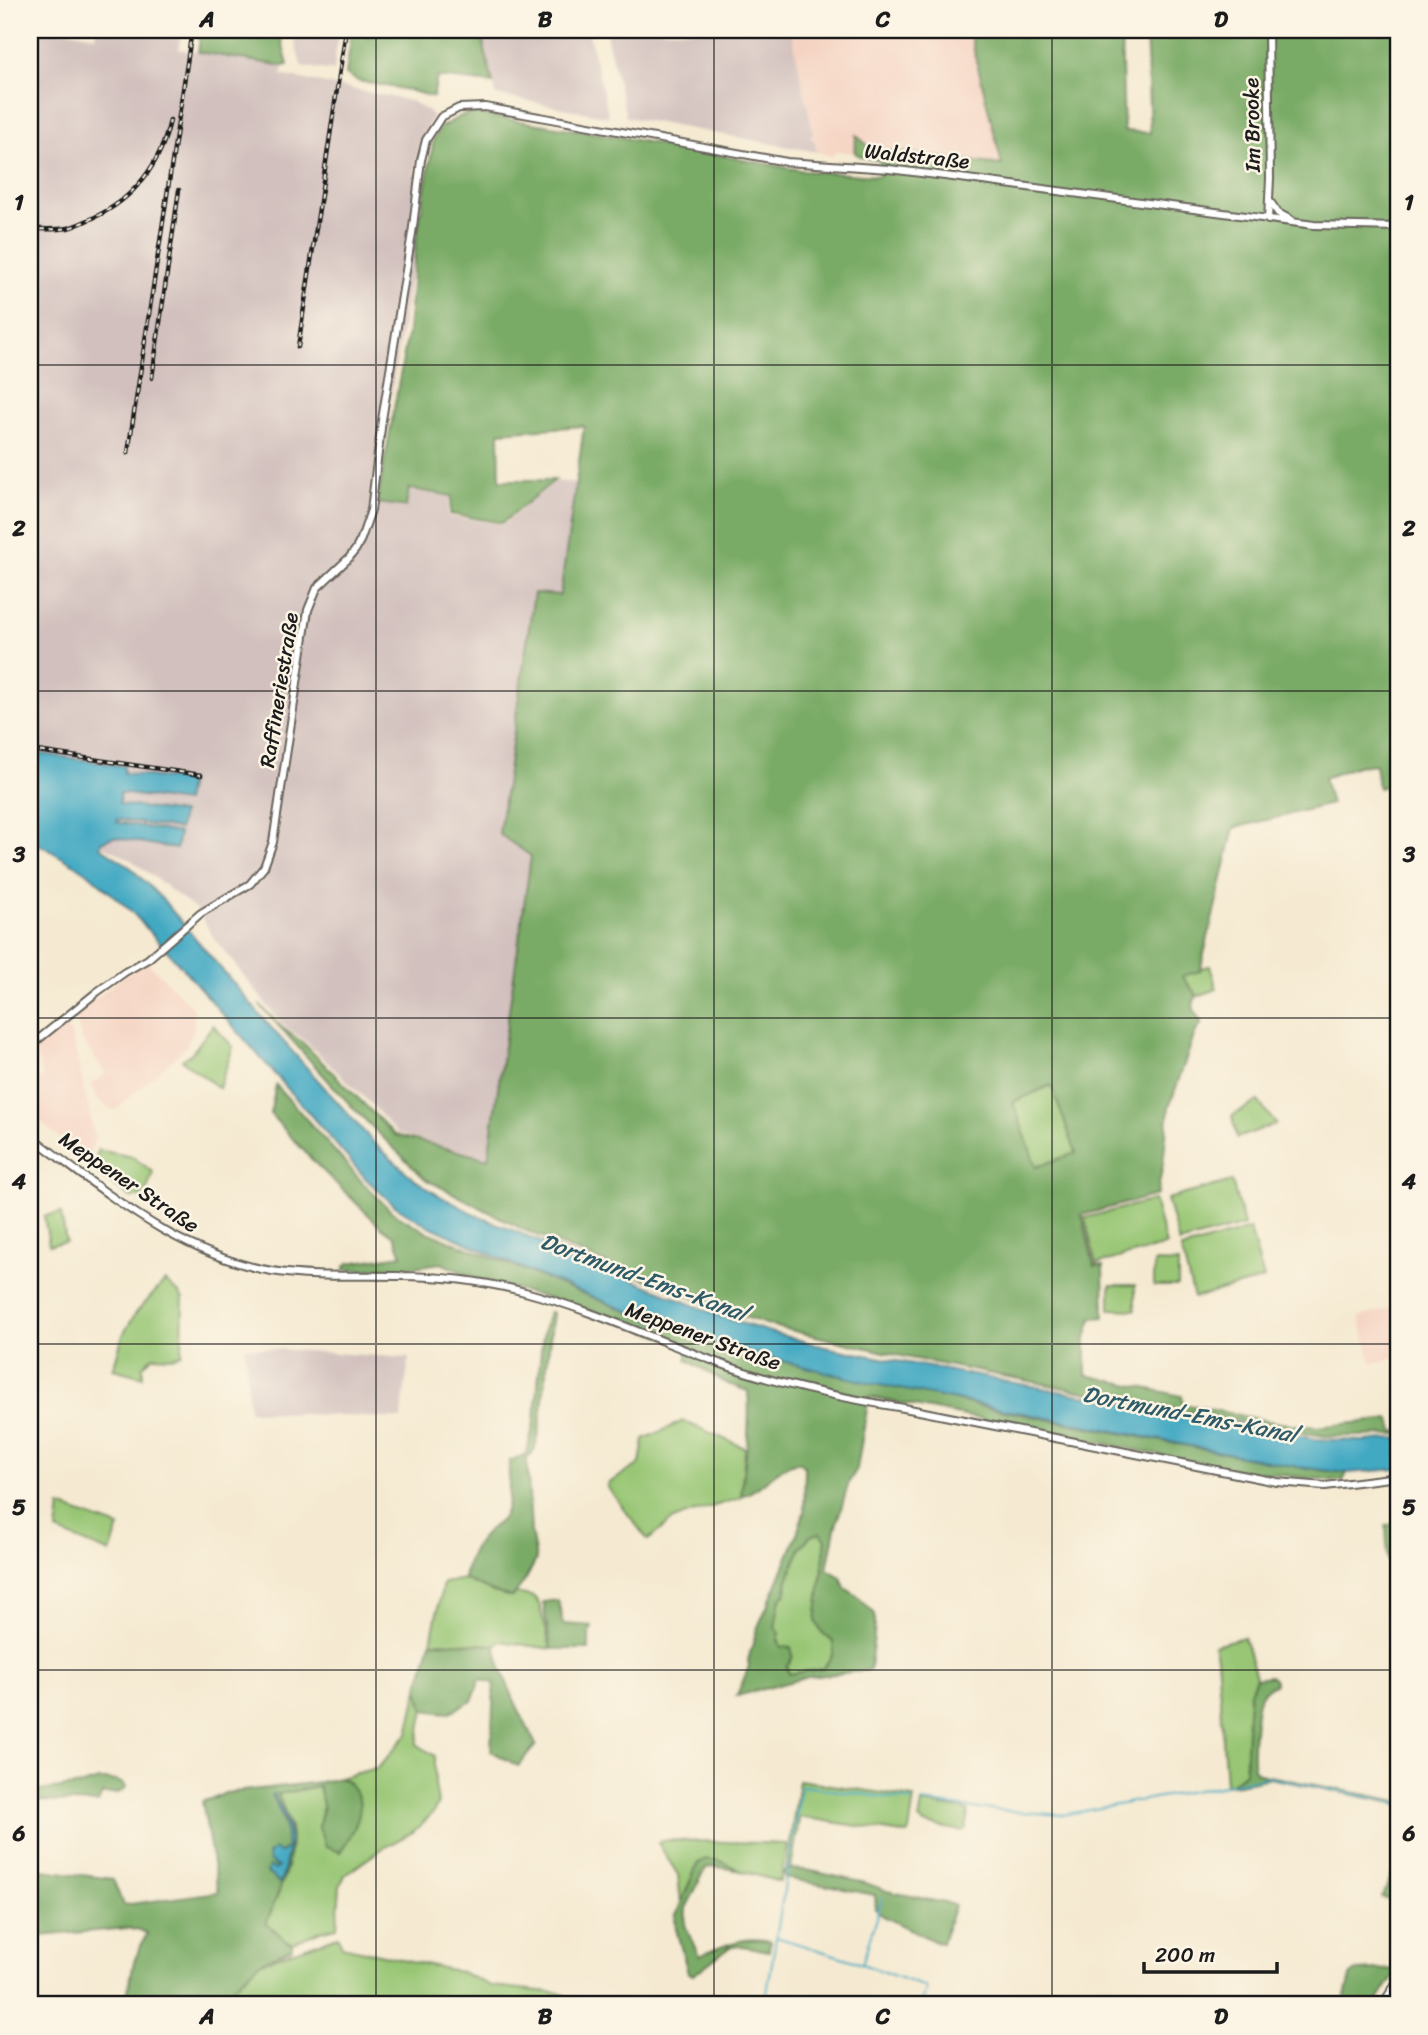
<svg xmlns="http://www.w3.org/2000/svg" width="1428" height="2035" font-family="Sriracha,sans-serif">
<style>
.built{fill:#f5d3c2}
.industrial{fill:#d1c0bd}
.green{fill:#98c675;stroke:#5a7148;stroke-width:2}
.forest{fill:#7aab66;stroke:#4b6441;stroke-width:2;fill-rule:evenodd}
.water{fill:#43a9c3;stroke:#306270;stroke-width:2}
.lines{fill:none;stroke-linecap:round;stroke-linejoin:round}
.stream{stroke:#43a9c3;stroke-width:2}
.secondary-casing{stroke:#68645b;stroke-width:10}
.secondary{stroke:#fff;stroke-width:6}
.rail-casing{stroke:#1c1c1c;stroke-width:4.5}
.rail{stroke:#fcf5e5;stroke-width:2;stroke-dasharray:5;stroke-linecap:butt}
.grid{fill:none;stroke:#1c1c1c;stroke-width:2;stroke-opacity:0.55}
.labels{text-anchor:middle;stroke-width:5;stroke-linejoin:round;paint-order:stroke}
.street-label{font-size:21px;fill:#1c1c1c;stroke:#fcf5e5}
.water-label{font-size:23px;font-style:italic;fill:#2e5b67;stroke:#fcf5e5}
.neatline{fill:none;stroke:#1c1c1c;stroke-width:2.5}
.grid-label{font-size:23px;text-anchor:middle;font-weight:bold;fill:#1c1c1c}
</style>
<rect width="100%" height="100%" fill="#fcf5e5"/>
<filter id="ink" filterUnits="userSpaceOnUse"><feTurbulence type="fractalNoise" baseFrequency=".0143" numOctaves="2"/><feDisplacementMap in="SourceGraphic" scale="14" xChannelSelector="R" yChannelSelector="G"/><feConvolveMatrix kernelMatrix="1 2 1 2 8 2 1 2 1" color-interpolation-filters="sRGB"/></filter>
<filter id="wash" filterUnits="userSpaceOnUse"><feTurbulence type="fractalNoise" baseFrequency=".00686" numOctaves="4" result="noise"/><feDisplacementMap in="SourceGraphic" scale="28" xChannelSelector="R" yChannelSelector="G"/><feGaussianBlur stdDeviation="1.57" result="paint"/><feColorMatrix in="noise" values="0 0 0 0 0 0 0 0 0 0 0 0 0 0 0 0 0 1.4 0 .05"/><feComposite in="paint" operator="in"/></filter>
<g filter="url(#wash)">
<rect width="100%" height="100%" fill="#f5ead1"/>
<path class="built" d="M791,30H969L1002,165L872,149L857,136L855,153L838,151L831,156L817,152L814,140L810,138L813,133Z
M147,962L194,1009V1029L186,1047L117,1109L112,1110L101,1103L95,1097L92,1084L106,1074L81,1038L76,1014L127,974Z
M62,1027L70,1032L73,1040L95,1139L90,1152L79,1159L57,1136L30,1113V1082L43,1077L33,1045L58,1028Z
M1398,1306V1356L1372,1364L1359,1317Z"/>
<path class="industrial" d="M30,30H64L95,36L96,30H181L179,49L283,66L282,75L411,101L428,111L433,116L420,144L414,174L426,176L374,503L407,509L410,491L450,497L447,516L503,525L556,481L576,483L560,596L534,594L499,835L531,857L488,1160L397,1133L373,1106L304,1040L281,1023L214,938L197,910L134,862L115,851L99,845L113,837L176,849L178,833L116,822L117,819L179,829L119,804L120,793L185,802L188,781L124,773V766L30,752Z
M292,30H338L334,71L301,66Z
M480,30H588L609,117L496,95Z
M605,30H791L813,133L810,138L814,140L817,152L626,117Z
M245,1347L409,1358L401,1419L249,1411Z"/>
<path class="green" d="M1210,966L1217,989L1197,996L1182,976L1200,971L1201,968Z
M213,1025L233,1047L219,1088L182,1060L191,1054Z
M1052,1085L1076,1153L1036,1167L1013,1102Z
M1258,1101L1276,1124L1237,1138L1232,1116Z
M98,1150L133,1157L153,1172L147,1189L141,1197H130L99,1176L95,1163Z
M1232,1181L1244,1225L1179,1243L1167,1199Z
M1154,1200L1166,1245L1096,1264L1085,1218Z
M61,1213L66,1242L49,1245L44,1216Z
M1250,1229L1264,1279L1194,1298L1181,1249Z
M1154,1262L1178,1263V1286H1154Z
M165,1281L179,1293L183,1299L182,1354L171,1357L153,1356L143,1366V1377L113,1369L123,1335L135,1314Z
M1110,1285H1135V1310L1110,1309Z
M683,1421L745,1448L741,1496L740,1498L686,1515L671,1521L648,1540L607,1487L609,1483L640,1464L644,1439Z
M60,1506L119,1527L110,1553L57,1531Z
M820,1533L826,1539L816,1622L822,1632L833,1642V1653L823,1669L789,1674L775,1627L776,1615L780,1599L786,1593L787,1582L800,1548L810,1536Z
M464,1579L493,1592L511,1597L516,1593L534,1597L539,1604L551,1649L500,1641L496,1645L431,1642L443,1583Z
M1244,1637L1256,1677L1250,1692L1245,1772L1232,1783L1234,1785L1226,1784L1217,1657L1214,1645Z
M418,1689L424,1710L417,1744L435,1756V1784L438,1803L433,1813L413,1832L383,1848L345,1875L340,1886L337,1927L321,1931L292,1943L285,1940L266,1923L276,1899L289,1825L278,1794L319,1786L323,1805L319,1827L325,1846L340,1852L348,1782L340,1778L379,1767L408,1733Z
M799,1780L914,1798L909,1832L908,1834L800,1817L799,1819L791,1869L786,1870Z
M922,1803L968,1810L966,1829L962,1831L924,1824L919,1820Z
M662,1840L787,1844L780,1882L741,1871L721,1861L698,1863L681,1903L678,1875L658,1843Z
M338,1936L342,1946L461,1972L491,1986L560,1993L588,2005H215L259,1963Z"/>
<path class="forest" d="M201,30H279L288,65L283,66L198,52Z
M352,30H365L367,37L387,30H480L493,83L437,77L433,97L408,90L358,81L346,74Z
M969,30H1121L1124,131L1150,133L1146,30H1398V783L1378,788L1375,764L1357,766L1324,778L1331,804L1234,828L1200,971L1182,976L1197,996C1189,1006 1196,1014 1202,1023L1195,1033L1169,1108L1163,1164L1157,1195L1082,1215L1094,1266H1103L1104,1317L1092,1318L1086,1338V1375L1182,1396L1183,1404L1279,1423L1317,1427L1390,1419L1393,1431H1398V1434L1364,1436H1325L1271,1428L910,1358L772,1326L730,1312L619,1269L522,1229L425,1179L354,1109L259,1004L281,1027L303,1043L395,1135L488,1159L531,856L499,834L534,593L560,595L584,426L499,432L500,480H555L502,523L450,514L452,496L409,489L406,507L377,503L408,331L416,241L434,138L441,127L461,116L471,113L614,136L805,171L879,176L881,161L862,157L855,153L856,135L872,149L1002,165ZM1051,1085L1076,1153L1036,1167L1013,1102Z
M276,1085L363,1183L391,1211L425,1231L660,1324L978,1406L1298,1467L1347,1473L1343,1481H1338L1242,1471L869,1397L857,1469L849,1482L835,1529L827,1569L841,1577L845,1588L856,1595L875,1614C876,1633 871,1651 870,1670L808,1677L737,1696L749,1666L748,1660L757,1629L774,1591L796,1537L804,1512L805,1467L800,1462C778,1464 763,1490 741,1496C745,1461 751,1427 748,1391L728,1384L687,1360V1348L676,1342L587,1309L478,1279L441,1263L400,1269L345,1270V1266L349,1263L402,1255L394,1236L380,1226L316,1164L270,1114ZM820,1533L826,1539L816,1622L822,1632L833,1642V1654L823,1669L789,1674L786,1666C793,1659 794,1656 791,1648L781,1647L778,1641L780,1633L775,1627L780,1599L786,1593L787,1582L800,1548L810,1536Z
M549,1312L553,1313L539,1434L534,1450L527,1459L531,1531L536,1560L526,1579L512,1597L493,1592L464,1579C467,1559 473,1545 488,1531C491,1527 497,1524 501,1520C512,1507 508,1478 509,1461L525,1455C543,1410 534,1357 549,1312Z
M1398,1524V1563L1388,1562L1386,1525Z
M558,1600L563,1624L592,1626L589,1636V1649H551L543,1602Z
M431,1642L496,1645C496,1667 525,1722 536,1745L518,1766L491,1751L494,1683L480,1679L472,1701L448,1713L424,1710L418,1689Z
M1270,1676L1275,1680V1684C1268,1688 1263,1691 1259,1699C1255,1708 1251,1759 1254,1767C1256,1773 1258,1772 1263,1775L1398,1801V1804L1270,1778L1234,1785L1232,1783L1245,1772L1248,1712L1250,1692L1256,1678Z
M340,1778C375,1797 356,1829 340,1852L325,1847L319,1827L323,1805L319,1786L278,1794C283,1808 291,1823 291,1837C291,1867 277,1897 266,1923L285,1940L292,1943V1948L259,1963L215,2005H125L134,1961L147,1933L128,1928L30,1937V1870H43L113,1879L123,1905L218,1892L202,1801L215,1798L225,1793L320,1782ZM273,1794L281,1808L288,1825L290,1842L282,1876L273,1877L268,1874L271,1867L275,1870L278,1869V1867L274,1865L279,1853L283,1852L287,1848C287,1826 281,1814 273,1794Z
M99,1780C108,1780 120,1779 126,1787C120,1795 111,1794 102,1794L98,1803L30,1801V1792L82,1785Z
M706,1859L721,1861L741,1871L713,1866L706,1868L686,1908L685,1925L699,1956C723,1946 743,1935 770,1941L769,1951L742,1946L730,1947L693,1975L688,1973L676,1929L675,1917L698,1863Z
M1398,1862V1902L1382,1897Z
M788,1869L807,1870L866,1883L887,1891L955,1905L942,1943L936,1942L883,1916L876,1909L875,1895L785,1878L783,1872Z
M1398,1969L1375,2005H1343L1350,1976L1356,1971Z"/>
<path class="water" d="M30,752L124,766V773L189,781L185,802L120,793L119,804L182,813L179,829L117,819L116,822L179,833L176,849L113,837L101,842L100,847L128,865L163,900L267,1023L374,1143L414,1179L438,1195L476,1215L725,1318L770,1332L825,1347L908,1363L1315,1439L1364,1441L1398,1438V1469L1347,1473L1298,1467L869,1383L716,1344L660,1324L526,1270L427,1225L395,1206L367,1180L172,956L132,912L87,872L30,839Z
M275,1793L274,1796L285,1816L290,1842L282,1879L279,1883L267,1872L269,1866L275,1870L278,1867L269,1861L268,1854L274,1849L279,1853L283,1852L287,1848L284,1820L272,1796Z"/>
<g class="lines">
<path class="stream" d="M922,1802L973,1808L1062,1815L1268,1777L1398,1803
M776,1937L851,1960L925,1987L926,1991L921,2005
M862,1964L882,1898
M765,2005L801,1787L803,1786L912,1801"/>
</g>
</g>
<g filter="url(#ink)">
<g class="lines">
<g class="secondary-casing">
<path id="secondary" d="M1268,30L1270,178L1268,220
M1271,203L1278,213L1291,220
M30,1046L97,992L125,972L148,959L201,913L250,884L264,867L273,842L308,610L317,588L349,558L356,549L361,539L371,510L382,420L413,227L421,160L426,140L441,117L459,108L485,107L787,162L889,169L945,176L1314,225L1398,227
M30,1136C105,1191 177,1255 272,1271C314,1278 357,1275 399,1276C442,1276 483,1281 525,1292C592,1310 654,1339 719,1363C778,1385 842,1398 904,1408L1277,1482L1325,1486L1398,1477
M1382,2005L1398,1981"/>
</g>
<use href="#secondary" class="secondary"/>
<g class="rail-casing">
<path id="rail" d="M30,229C42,229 55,230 68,228C76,226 85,221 93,218C134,199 161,164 170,120
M298,347L346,30
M152,378L179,190
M128,453L192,30
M30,750L201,775"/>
</g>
<use href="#rail" class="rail"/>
</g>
</g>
<path class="grid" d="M376,30V2005M714,30V2005M1052,30V2005M30,365H1398M30,691H1398M30,1018H1398M30,1344H1398M30,1670H1398"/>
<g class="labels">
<g class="street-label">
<text transform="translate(1252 125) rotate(-91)" y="7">Im Brooke</text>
<text transform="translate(917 156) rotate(6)" y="7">Waldstraße</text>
<text transform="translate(279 690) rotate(-81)" y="7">Raffineriestraße</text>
<text transform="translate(129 1182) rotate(34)" y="7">Meppener Straße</text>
<text transform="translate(703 1336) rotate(20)" y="7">Meppener Straße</text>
</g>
<g class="water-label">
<text transform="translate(644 1277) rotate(20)" y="8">Dortmund-Ems-Kanal</text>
<text transform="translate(1190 1414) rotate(11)" y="8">Dortmund-Ems-Kanal</text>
</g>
</g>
<rect width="1428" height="2035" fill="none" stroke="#fcf5e5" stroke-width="77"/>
<path d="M1144 1962v10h133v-10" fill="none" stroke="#1c1c1c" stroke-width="3.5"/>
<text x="1155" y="1962" font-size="21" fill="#1c1c1c" stroke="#fcf5e5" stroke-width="5" paint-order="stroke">200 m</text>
<rect x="38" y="38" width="1352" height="1958" class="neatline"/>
<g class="grid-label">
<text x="207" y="27">A</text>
<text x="545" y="27">B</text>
<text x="883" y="27">C</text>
<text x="1221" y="27">D</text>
<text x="19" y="210">1</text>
<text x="1409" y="210">1</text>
<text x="19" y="536">2</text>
<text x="1409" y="536">2</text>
<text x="19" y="862">3</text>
<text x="1409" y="862">3</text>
<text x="19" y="1189">4</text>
<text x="1409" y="1189">4</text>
<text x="19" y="1515">5</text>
<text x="1409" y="1515">5</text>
<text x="19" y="1841">6</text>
<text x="1409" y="1841">6</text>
<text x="207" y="2024">A</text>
<text x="545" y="2024">B</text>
<text x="883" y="2024">C</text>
<text x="1221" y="2024">D</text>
</g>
</svg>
